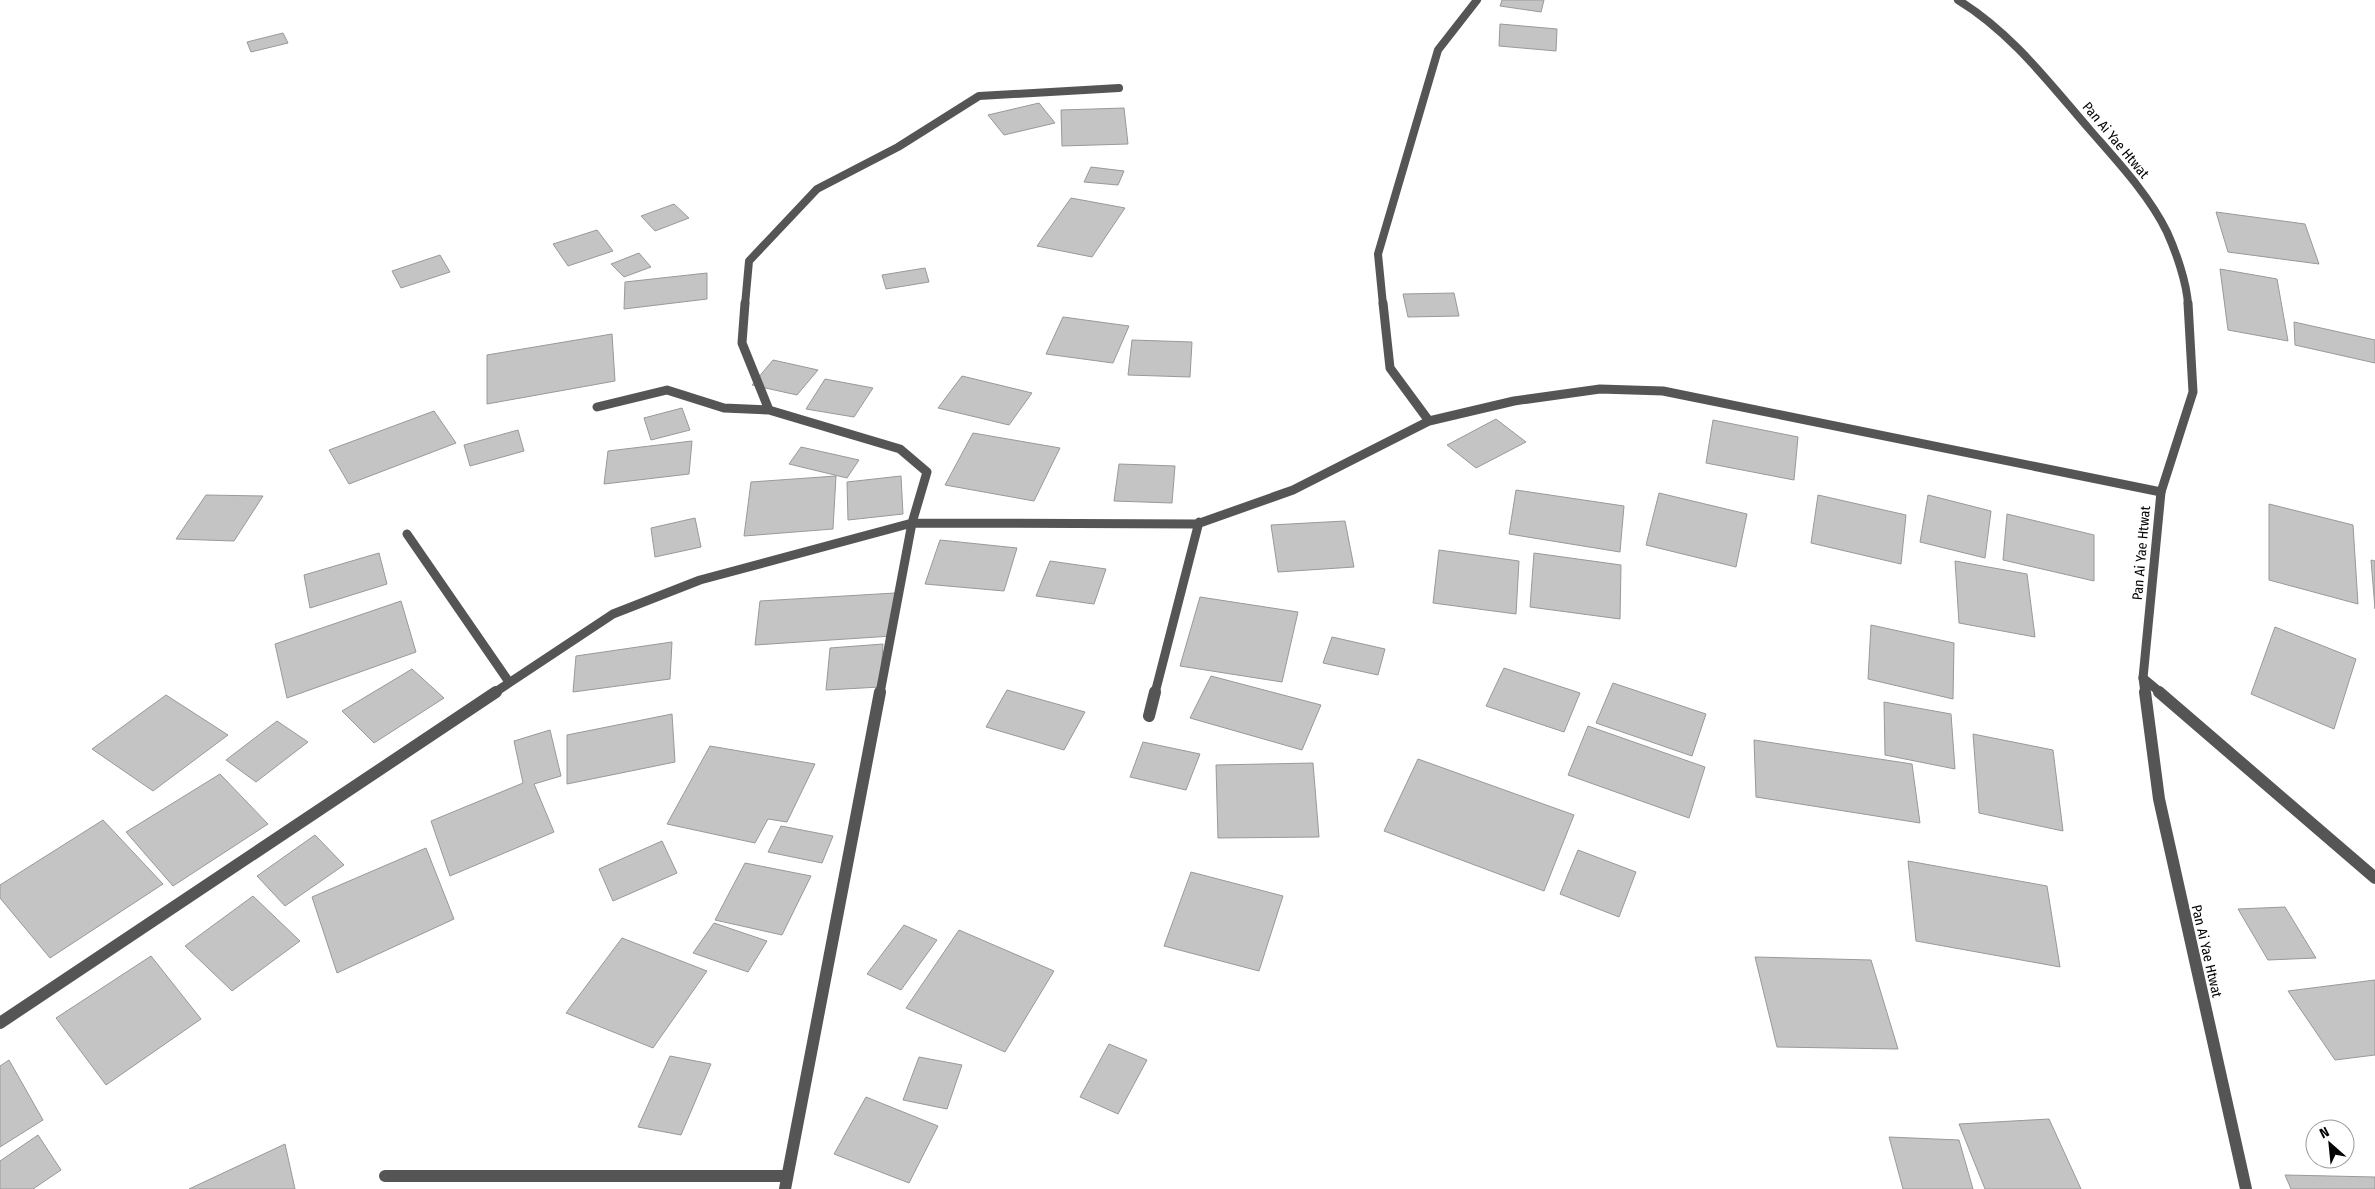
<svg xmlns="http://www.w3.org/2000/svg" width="2375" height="1189" font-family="'Fira Sans Condensed',sans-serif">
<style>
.building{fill:#c4c4c4;stroke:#999}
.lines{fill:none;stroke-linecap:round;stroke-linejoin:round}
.minor-far2{stroke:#555;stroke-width:8}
.minor-far1{stroke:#555;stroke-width:9}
.minor{stroke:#555;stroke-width:12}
.tertiary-far2{stroke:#555;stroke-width:8}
.tertiary-far1{stroke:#555;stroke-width:9}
.tertiary{stroke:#555;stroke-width:12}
.labels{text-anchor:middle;stroke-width:4.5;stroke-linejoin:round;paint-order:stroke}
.street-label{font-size:14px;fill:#000;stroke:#fff}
</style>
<rect width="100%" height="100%" fill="#fff"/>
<path class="building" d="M1502,0H1544L1541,12L1500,6Z
M1500,24L1557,29L1556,51L1499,46Z
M283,33L288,43L251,52L247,42Z
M1039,103L1055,123L1004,135L988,115Z
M1124,108L1128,144L1062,146L1061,110Z
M1091,167L1124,171L1118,185L1084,182Z
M1071,198L1125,208L1092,257L1037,246Z
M674,204L689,218L655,231L641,216Z
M2216,212L2305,224L2319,264L2228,252Z
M597,230L613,251L568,266L553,244Z
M639,253L651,267L624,277L611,264Z
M440,255L450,272L401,288L392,271Z
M925,268L929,282L886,289L882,275Z
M2220,269L2277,279L2288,341L2228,330Z
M707,273V299L624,309L625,282Z
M1454,293L1459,316L1408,317L1403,294Z
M1063,317L1129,326L1113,363L1046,354Z
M2294,322L2375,340V363L2295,345Z
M612,334L615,381L487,404V355Z
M1132,340L1192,342L1190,377L1128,375Z
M773,360L818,370L797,395L752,385Z
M962,376L1032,393L1009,425L938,408Z
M825,379L873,388L854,417L806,409Z
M682,408L690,430L651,440L644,418Z
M434,411L456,443L349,484L329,450Z
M1496,419L1526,442L1476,468L1447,445Z
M1713,420L1798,437L1794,480L1706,463Z
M518,430L524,451L470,466L464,445Z
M973,433L1060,448L1034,501L945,485Z
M692,441L689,474L604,484L608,451Z
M801,447L859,460L847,478L789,464Z
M1119,464L1175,466L1172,503L1114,501Z
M836,476L833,529L744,536L751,482Z
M901,476L903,514L848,520L847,482Z
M1516,490L1624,506L1620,552L1509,534Z
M1659,493L1747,514L1736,567L1646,545Z
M206,495L263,496L234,541L176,539Z
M1818,495L1906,515L1901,564L1811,543Z
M1928,495L1991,511L1985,558L1920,542Z
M2269,504L2353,525L2358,604L2269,580Z
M2007,514L2094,535V581L2003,560Z
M695,518L701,547L655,557L651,528Z
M1345,521L1354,567L1278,572L1271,525Z
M940,540L1017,548L1004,591L925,584Z
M1439,550L1519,561L1516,614L1433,603Z
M379,553L387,584L310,608L304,575Z
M1534,553L1621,565L1620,619L1530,607Z
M2371,560L2375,561V609Z
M1050,561L1106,569L1094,604L1036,596Z
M1955,561L2027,574L2035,637L1959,623Z
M895,593L892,636L755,645L760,601Z
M1200,597L1298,612L1282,682L1180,666Z
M401,601L416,652L287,698L275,644Z
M1871,625L1954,643L1953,699L1868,679Z
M2275,627L2356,659L2334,729L2251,694Z
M1332,637L1385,649L1378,675L1323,663Z
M672,642L670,679L573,692L576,656Z
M883,644L880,687L826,690L830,648Z
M1504,668L1580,693L1564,732L1486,706Z
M412,669L444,698L374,743L342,711Z
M1211,676L1321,705L1302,750L1190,718Z
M1613,683L1706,714L1692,756L1596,723Z
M1007,690L1085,712L1064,750L986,727Z
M166,695L228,735L153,791L92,749Z
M1884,702L1951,714L1955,769L1885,755Z
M672,714L675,762L567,784V735Z
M277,721L308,742L256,782L226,760Z
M1588,726L1705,767L1689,818L1568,775Z
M550,730L561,776L534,784L554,832L450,876L431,821L523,783L514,741Z
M1973,734L2053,750L2063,831L1979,813Z
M1754,740L1912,764L1920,823L1756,797Z
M1143,742L1200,754L1186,790L1130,777Z
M710,746L815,764L787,822L768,819L755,843L667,824Z
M1418,759L1574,815L1544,891L1384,831Z
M1313,763L1319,837L1218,838L1216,765Z
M220,774L268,824L173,886L126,832Z
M103,820L163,884L50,958L0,898V885Z
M781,826L833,836L822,863L768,852Z
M315,835L344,865L285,906L257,876Z
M662,841L677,873L613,901L599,869Z
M426,848L454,919L337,973L312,897Z
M1578,850L1636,872L1619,917L1560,894Z
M1908,861L2047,886L2060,967L1916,941Z
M745,863L811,876L782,935L715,920Z
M1191,872L1283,896L1259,971L1164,946Z
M253,896L300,941L232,991L185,946Z
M2285,907L2316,958L2268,960L2238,909Z
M714,923L767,941L748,972L693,953Z
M904,925L937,940L901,990L867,974Z
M959,930L1054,971L1005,1052L906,1008Z
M622,938L707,971L653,1048L566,1013Z
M151,956L201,1019L106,1085L56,1018Z
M1755,957L1871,960L1898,1049L1777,1047Z
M2375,980V1055L2335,1060L2288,991Z
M1109,1044L1147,1060L1118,1114L1080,1097Z
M670,1056L711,1064L681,1135L638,1127Z
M919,1057L962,1065L947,1109L903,1100Z
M9,1060L43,1120L0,1147V1066Z
M866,1097L938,1126L909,1183L834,1154Z
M2049,1119L2081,1189H1985L1959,1124Z
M38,1135L61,1170L33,1189H0V1161Z
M1889,1137L1959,1140L1973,1189H1903Z
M285,1144L295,1189H189Z
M2285,1175L2375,1177V1189H2291Z"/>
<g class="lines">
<path class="minor-far2" d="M745,305L749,261L817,189L898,147L979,96L1119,88
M1383,305L1378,254L1438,50L1477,0"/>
<path class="minor-far1" d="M745,303L742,343L769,410
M1383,303L1390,368L1429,421
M597,407L667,390L724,408L769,410L900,449L927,472L912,523L880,693
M407,534L509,682
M2143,678L2161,693
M494,693L613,614L700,580L912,523L1197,524L1293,490L1429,421L1514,401L1600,389L1663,391L2161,492
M1155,693L1199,522"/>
<path class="minor" d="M2159,692L2375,878
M1149,716L1155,692
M0,1023L496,692
M385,1176H786
M785,1189L880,692"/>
<path class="tertiary-far2" d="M1958,0C2011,32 2050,84 2090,130C2117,161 2149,195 2167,232C2176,252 2187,283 2188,305"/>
<path class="tertiary-far1" d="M2145,693L2143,678L2161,492L2193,392L2188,303"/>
<path class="tertiary" d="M2145,692L2159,799L2246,1189"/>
</g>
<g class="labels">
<g class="street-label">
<text transform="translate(2116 140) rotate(50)" y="5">Pan Ai Yae Htwat</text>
<text transform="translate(2141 553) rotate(-85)" y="5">Pan Ai Yae Htwat</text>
<text transform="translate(2207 951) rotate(77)" y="5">Pan Ai Yae Htwat</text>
</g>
</g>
<g transform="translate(2330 1144) rotate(333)"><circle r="24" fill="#ffffff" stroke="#999999"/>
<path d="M0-4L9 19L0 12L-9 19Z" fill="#000000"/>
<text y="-8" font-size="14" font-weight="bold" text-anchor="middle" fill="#000000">N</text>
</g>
</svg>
